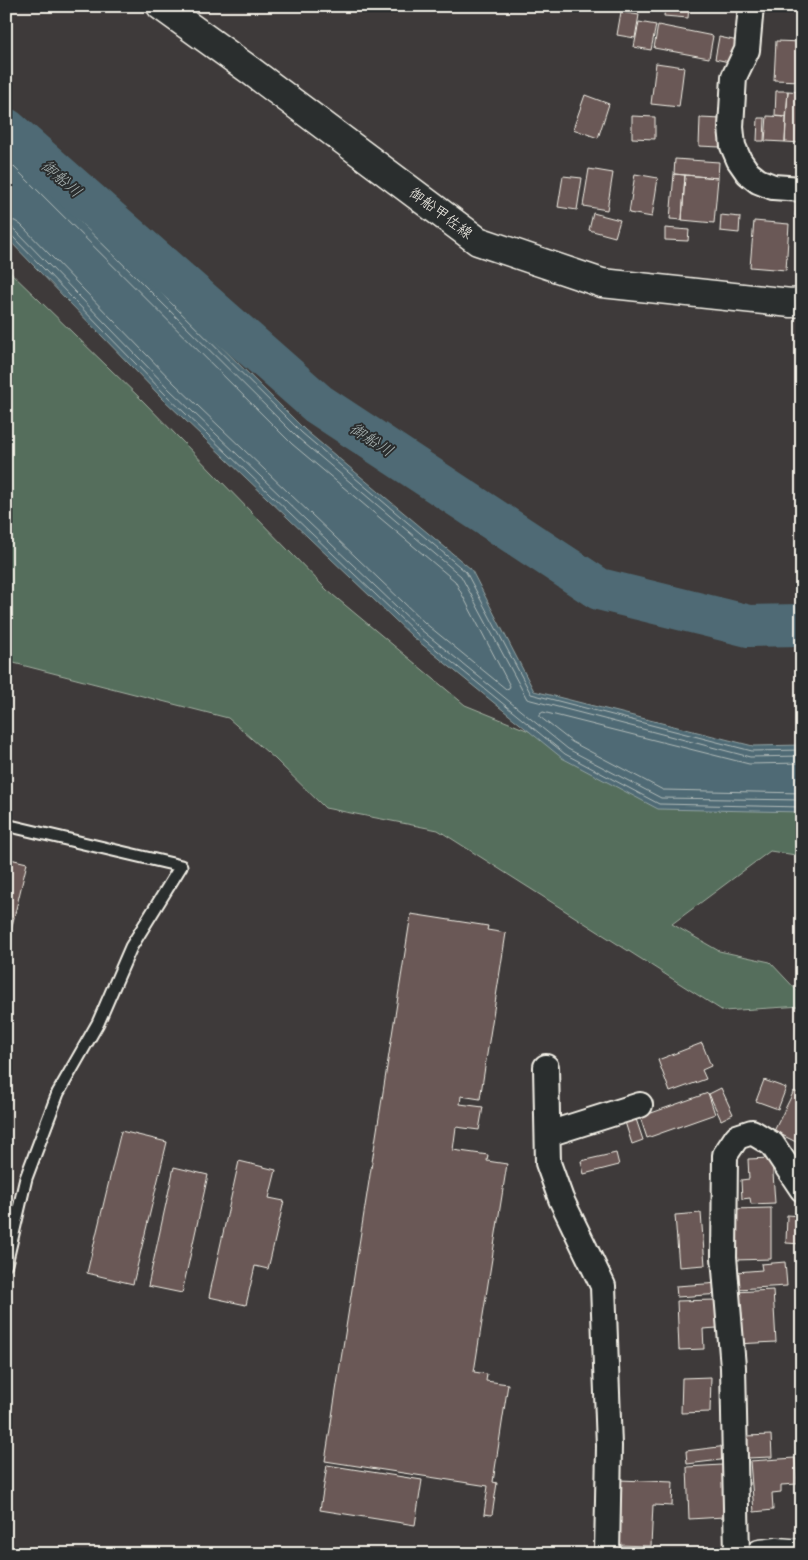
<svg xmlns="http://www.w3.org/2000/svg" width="808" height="1560" font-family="'Gochi Hand','Klee One',sans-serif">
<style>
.green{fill:#546e5c;stroke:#a4b0a2}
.water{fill:#4f6b74;stroke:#91a1a2}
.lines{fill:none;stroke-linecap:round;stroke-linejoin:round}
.shore{stroke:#b2bbba;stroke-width:1}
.river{stroke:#4f6b74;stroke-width:42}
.building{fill:#6b5956;stroke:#f4f1e8}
.service-casing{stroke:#f4f1e8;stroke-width:15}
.minor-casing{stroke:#f4f1e8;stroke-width:28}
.tertiary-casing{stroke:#f4f1e8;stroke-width:31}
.secondary-casing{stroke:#f4f1e8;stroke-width:31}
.service{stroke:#2a2d2e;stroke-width:11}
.minor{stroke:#2a2d2e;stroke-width:24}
.tertiary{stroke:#2a2d2e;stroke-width:28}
.secondary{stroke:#2a2d2e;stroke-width:28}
.labels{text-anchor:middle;stroke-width:4;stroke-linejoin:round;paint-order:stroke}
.street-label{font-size:15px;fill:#f4f1e8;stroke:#2a2d2e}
.water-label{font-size:16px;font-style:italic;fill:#aab5b4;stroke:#2a2d2e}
</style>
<rect width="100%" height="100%" fill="#3e3a3a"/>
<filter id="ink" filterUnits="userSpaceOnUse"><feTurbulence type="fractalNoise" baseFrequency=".02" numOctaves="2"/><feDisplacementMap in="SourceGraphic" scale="10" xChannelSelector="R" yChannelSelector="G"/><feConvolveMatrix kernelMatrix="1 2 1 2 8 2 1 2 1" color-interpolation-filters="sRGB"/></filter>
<g filter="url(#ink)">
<path class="green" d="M6,268L143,401L327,590L465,705L669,788L802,779V856L770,851L672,924L719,951L770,962L802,996V1006L723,1011L438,830L325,808L275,759L228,718L6,661Z"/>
<path class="water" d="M6,132L305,430L471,569L534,691L753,746L802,745V812L658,809L562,758L413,637L162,398L6,237Z"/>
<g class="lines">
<path class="shore" d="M6,139L302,433L466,572L531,694L752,751L802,750
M6,148L298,438L461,576L527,699L750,757L802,756
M6,159L292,444L455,581L510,686L509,688L506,689L425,623L175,384L21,225L15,221L6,220
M6,227L12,228L16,231L170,390L420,629L568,749L661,798L802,800
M6,234L12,236L165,394L416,633L565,754L659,804L802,807
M802,763L749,764L543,712L540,714V717L572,742L663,790L802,793"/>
<path class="river" d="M6,129L318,404L599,589L749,626L802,625"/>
</g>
<path class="building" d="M665,6H689L688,18L664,16Z
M764,6H780L779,11L764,10Z
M621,12L639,15L635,38L617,35Z
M639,22L656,25L651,50L634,47Z
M658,25L713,36L709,58L654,48Z
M719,37L738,41L734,63L715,59Z
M776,41L802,42V81L774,80Z
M656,63L684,67L679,107L651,104Z
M776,91H788L786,117L775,116Z
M788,91L802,92V143L785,142Z
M585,95L609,104L598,138L573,129Z
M632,116L655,117V139L632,138Z
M767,116L786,117L785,142L765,141Z
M700,118L722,119L720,147L699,146Z
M758,118H765L764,141H757Z
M675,159L719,162L718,178L674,174Z
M589,169L613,173L607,210L583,206Z
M635,174L658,178L652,217L629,213Z
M674,174L685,175L682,220L670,219Z
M685,175L718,178L714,223L682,220Z
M563,176L582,178L577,210L558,207Z
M797,195L802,196V216H795Z
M593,213L620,220L615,237L589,230Z
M721,215L740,217L739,233L720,231Z
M754,221L789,224L786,270L750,267Z
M665,228L689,230L688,241L665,240Z
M6,858L27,863L6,951Z
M411,914L488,926L487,930L506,933L480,1099L461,1096L460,1104L483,1107L479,1130L456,1127L453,1150L488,1155L487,1161L507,1164L474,1372L487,1374L486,1381L508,1384L493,1482L497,1483L492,1515L484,1514L488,1486L325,1461Z
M702,1043L711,1066L702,1070L706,1079L670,1092L658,1060Z
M764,1080L786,1088L778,1109L756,1101Z
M721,1088L733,1114L721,1120L709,1094Z
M794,1091L802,1095V1145L774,1131Z
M708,1093L715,1114L647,1138L640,1117Z
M636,1119L643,1140L632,1144L625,1122Z
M121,1131L167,1142L133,1284L87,1273Z
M616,1153L619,1165L584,1174L581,1161Z
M772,1158L775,1203L751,1204L750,1198L742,1199L741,1180L749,1179L748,1159Z
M239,1161L276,1170L269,1198L284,1201L268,1269L255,1266L246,1305L209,1297Z
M174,1167L208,1175L182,1293L148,1286Z
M771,1208V1259L734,1260L733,1209Z
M701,1213L705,1265L679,1267L675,1215Z
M787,1215L802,1216V1244L786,1243Z
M785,1262L787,1286L737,1289L736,1272L762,1270L761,1264Z
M720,1283L721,1294L677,1297L676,1286Z
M773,1290L776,1342L736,1344L735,1292Z
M715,1300L717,1328L703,1329L704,1349L679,1350L677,1301Z
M711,1377L710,1412L681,1413L682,1378Z
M771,1435L772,1457L747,1458L746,1436Z
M727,1446L729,1459L687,1464L686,1451Z
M795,1458L797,1484L781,1485V1492L772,1493L773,1510L754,1512L750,1461Z
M800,1464H802V1509H801Z
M327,1465L422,1480L415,1525L320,1510Z
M722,1465L724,1517L689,1519L687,1467Z
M619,1480L673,1482L672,1506L653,1505L651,1546L616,1545Z"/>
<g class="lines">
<g class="service-casing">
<path id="service" d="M6,825L181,866L131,947L98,1023L58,1093L26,1178L6,1264"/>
</g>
<g class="minor-casing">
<path id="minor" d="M751,6L747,50L734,77L731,127L733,146L739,160L748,173L758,181L773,187L802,189
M546,1067L548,1163L561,1199L603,1286L609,1446L607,1554
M548,1134L640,1105
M737,1554L733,1367L724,1257L725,1155L737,1137L752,1132L772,1144L802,1189"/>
</g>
<g class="tertiary-casing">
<path id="tertiary" d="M760,1554L777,1552L802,1554"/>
</g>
<g class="secondary-casing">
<path id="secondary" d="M161,6L251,71L478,241L602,283L791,303L802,302"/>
</g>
<use href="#service" class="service"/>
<use href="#minor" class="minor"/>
<use href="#tertiary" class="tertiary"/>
<use href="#secondary" class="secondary"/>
</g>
</g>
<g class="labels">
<g class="street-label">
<text transform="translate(441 213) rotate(37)" y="5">御船甲佐線</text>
</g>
<g class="water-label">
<text transform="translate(62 178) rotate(41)" y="6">御船川</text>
<text transform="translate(372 439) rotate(33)" y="6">御船川</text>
</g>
</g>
<rect width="808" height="1560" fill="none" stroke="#2a2d2e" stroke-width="25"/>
<rect x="12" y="12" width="783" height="1535" fill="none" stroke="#f4f1e8" stroke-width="2" filter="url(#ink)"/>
</svg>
